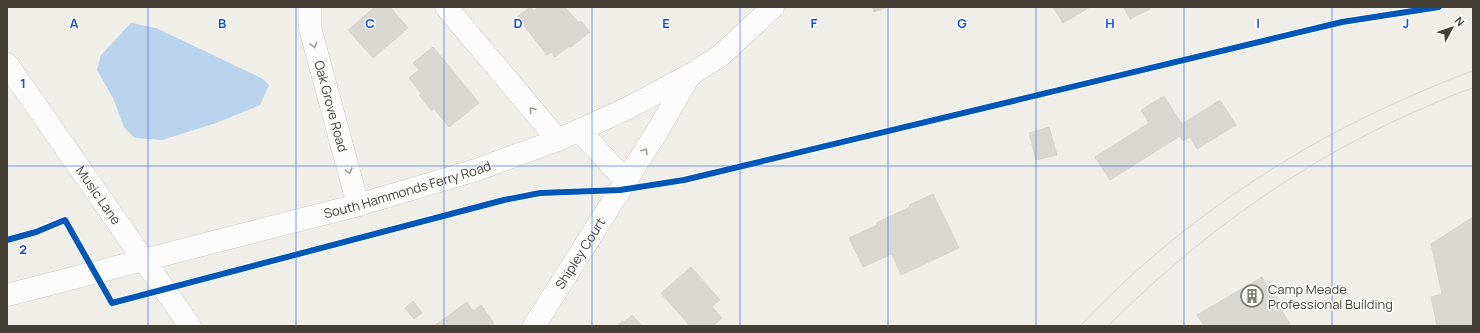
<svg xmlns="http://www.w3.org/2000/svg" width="1480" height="333" font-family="Manrope,sans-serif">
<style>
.water{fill:#bad3ec}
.building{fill:#d9d7d1;stroke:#d7d5cf}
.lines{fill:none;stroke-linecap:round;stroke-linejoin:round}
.minor-casing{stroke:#cdccc7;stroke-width:23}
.minor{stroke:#fdfcfc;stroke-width:22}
.tram{stroke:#d9d9d8;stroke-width:1}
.cycleway-casing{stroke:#fff;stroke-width:8}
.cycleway{stroke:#0057b8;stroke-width:6}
.oneway{stroke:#a09e98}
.grid{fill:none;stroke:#1d4ed8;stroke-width:1;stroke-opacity:0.55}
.labels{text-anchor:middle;stroke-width:3;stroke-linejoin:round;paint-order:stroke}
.street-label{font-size:13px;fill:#444035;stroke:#fff}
.poi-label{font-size:13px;fill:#444035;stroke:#fff;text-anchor:start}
.grid-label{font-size:13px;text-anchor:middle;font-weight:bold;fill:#1d4ed8;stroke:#fff;stroke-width:3;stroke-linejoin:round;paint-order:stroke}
</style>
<rect width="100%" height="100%" fill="#efeee9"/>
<path class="water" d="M131,23L156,28L261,78L269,85L260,105L216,123L162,140L135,138L124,127L113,98L97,70L101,55Z"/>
<path class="building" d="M375,7H390L408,28L373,58L348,30Z
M530,7L534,11L538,7H565L579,23L581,21L590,32L571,47L569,46L555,57L551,52L547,55L517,17Z
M872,7H888L874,12Z
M1053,7H1090L1063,23Z
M1126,7H1149L1150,9L1130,19L1124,8Z
M433,47L479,103L449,127L434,109L431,110L419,95L421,93L409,78L419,70L413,63Z
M1164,96L1182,124L1220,100L1236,125L1197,149L1190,137L1183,141L1180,136L1110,180L1095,157L1149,123L1141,110Z
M1049,127L1057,155L1036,160L1029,133Z
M933,194L959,248L901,275L892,254L863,267L849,238L877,225L876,223L910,207L909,205Z
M1473,217V326H1437L1431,297L1442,294L1431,244Z
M691,267L720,300L712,307L722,318L713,326H690L661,293Z
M1262,277L1291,326H1204L1197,315Z
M413,301L422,313L414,319L405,308Z
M467,302L473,311L481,305L494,323L490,326H434Z
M632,315L642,326H617L622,321L624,322Z"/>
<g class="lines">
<g class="minor-casing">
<g id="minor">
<path id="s1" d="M310,7V28L358,205"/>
<path d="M446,7L558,140"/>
<path id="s2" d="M7,64L190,326"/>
<path d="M579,130L626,181"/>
<path id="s3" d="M7,295L358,205L476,170L558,140L628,108L690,75L720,56L773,7"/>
<path id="s4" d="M534,326L658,130L690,75"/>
</g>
</g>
<use href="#minor" class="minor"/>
<path class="tram" d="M1080,326C1172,228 1288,149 1411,96C1432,87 1452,78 1473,71
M1108,326C1197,237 1299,163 1414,112C1434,104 1453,94 1473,88"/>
<g class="cycleway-casing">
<path id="cycleway" d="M7,240L36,232L65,220L112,303L504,200L540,193L620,190L684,180L1342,22L1439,7"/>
</g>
<use href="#cycleway" class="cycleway"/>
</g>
<defs><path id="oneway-chevron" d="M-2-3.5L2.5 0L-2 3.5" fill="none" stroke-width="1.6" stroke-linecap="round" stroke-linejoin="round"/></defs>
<g class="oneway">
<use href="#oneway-chevron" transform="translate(314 45) rotate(75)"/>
<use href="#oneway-chevron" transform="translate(532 110) rotate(-130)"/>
<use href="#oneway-chevron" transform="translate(645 151) rotate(-57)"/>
<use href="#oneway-chevron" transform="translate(349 171) rotate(75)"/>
</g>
<path class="grid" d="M148,7V326M296,7V326M444,7V326M592,7V326M740,7V326M888,7V326M1036,7V326M1184,7V326M1332,7V326M7,166H1473"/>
<defs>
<g id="building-ring" transform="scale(1.15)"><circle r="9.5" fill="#fff" stroke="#807d74" stroke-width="1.5"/><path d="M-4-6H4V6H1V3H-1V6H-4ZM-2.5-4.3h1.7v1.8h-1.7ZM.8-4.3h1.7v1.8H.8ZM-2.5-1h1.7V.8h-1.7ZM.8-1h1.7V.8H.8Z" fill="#807d74"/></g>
</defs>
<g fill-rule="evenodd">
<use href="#building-ring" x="1252" y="296"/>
</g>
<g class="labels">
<g class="street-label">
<text dy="5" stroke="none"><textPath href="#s1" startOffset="102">Oak Grove Road</textPath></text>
<text dy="5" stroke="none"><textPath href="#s3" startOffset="414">South Hammonds Ferry Road</textPath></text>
<text dy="5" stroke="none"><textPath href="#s2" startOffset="160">Music Lane</textPath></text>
<text dy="5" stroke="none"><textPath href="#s4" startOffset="86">Shipley Court</textPath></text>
</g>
<g class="poi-label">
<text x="1268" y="294">Camp Meade<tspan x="1268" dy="15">Professional Building</tspan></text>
</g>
</g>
<g class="grid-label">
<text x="74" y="28">A</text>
<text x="222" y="28">B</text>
<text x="370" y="28">C</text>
<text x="518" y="28">D</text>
<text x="666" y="28">E</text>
<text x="814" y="28">F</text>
<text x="962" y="28">G</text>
<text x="1110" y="28">H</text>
<text x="1258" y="28">I</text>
<text x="1406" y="28">J</text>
<text x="23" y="88">1</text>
<text x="23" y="254">2</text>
</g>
<rect width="1480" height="333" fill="none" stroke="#444035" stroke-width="16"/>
<g transform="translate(1452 28) rotate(50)" stroke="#ffffff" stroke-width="3" paint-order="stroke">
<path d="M0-3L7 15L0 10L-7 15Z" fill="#444035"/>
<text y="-6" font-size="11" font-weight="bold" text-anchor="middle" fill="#444035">N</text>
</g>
</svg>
